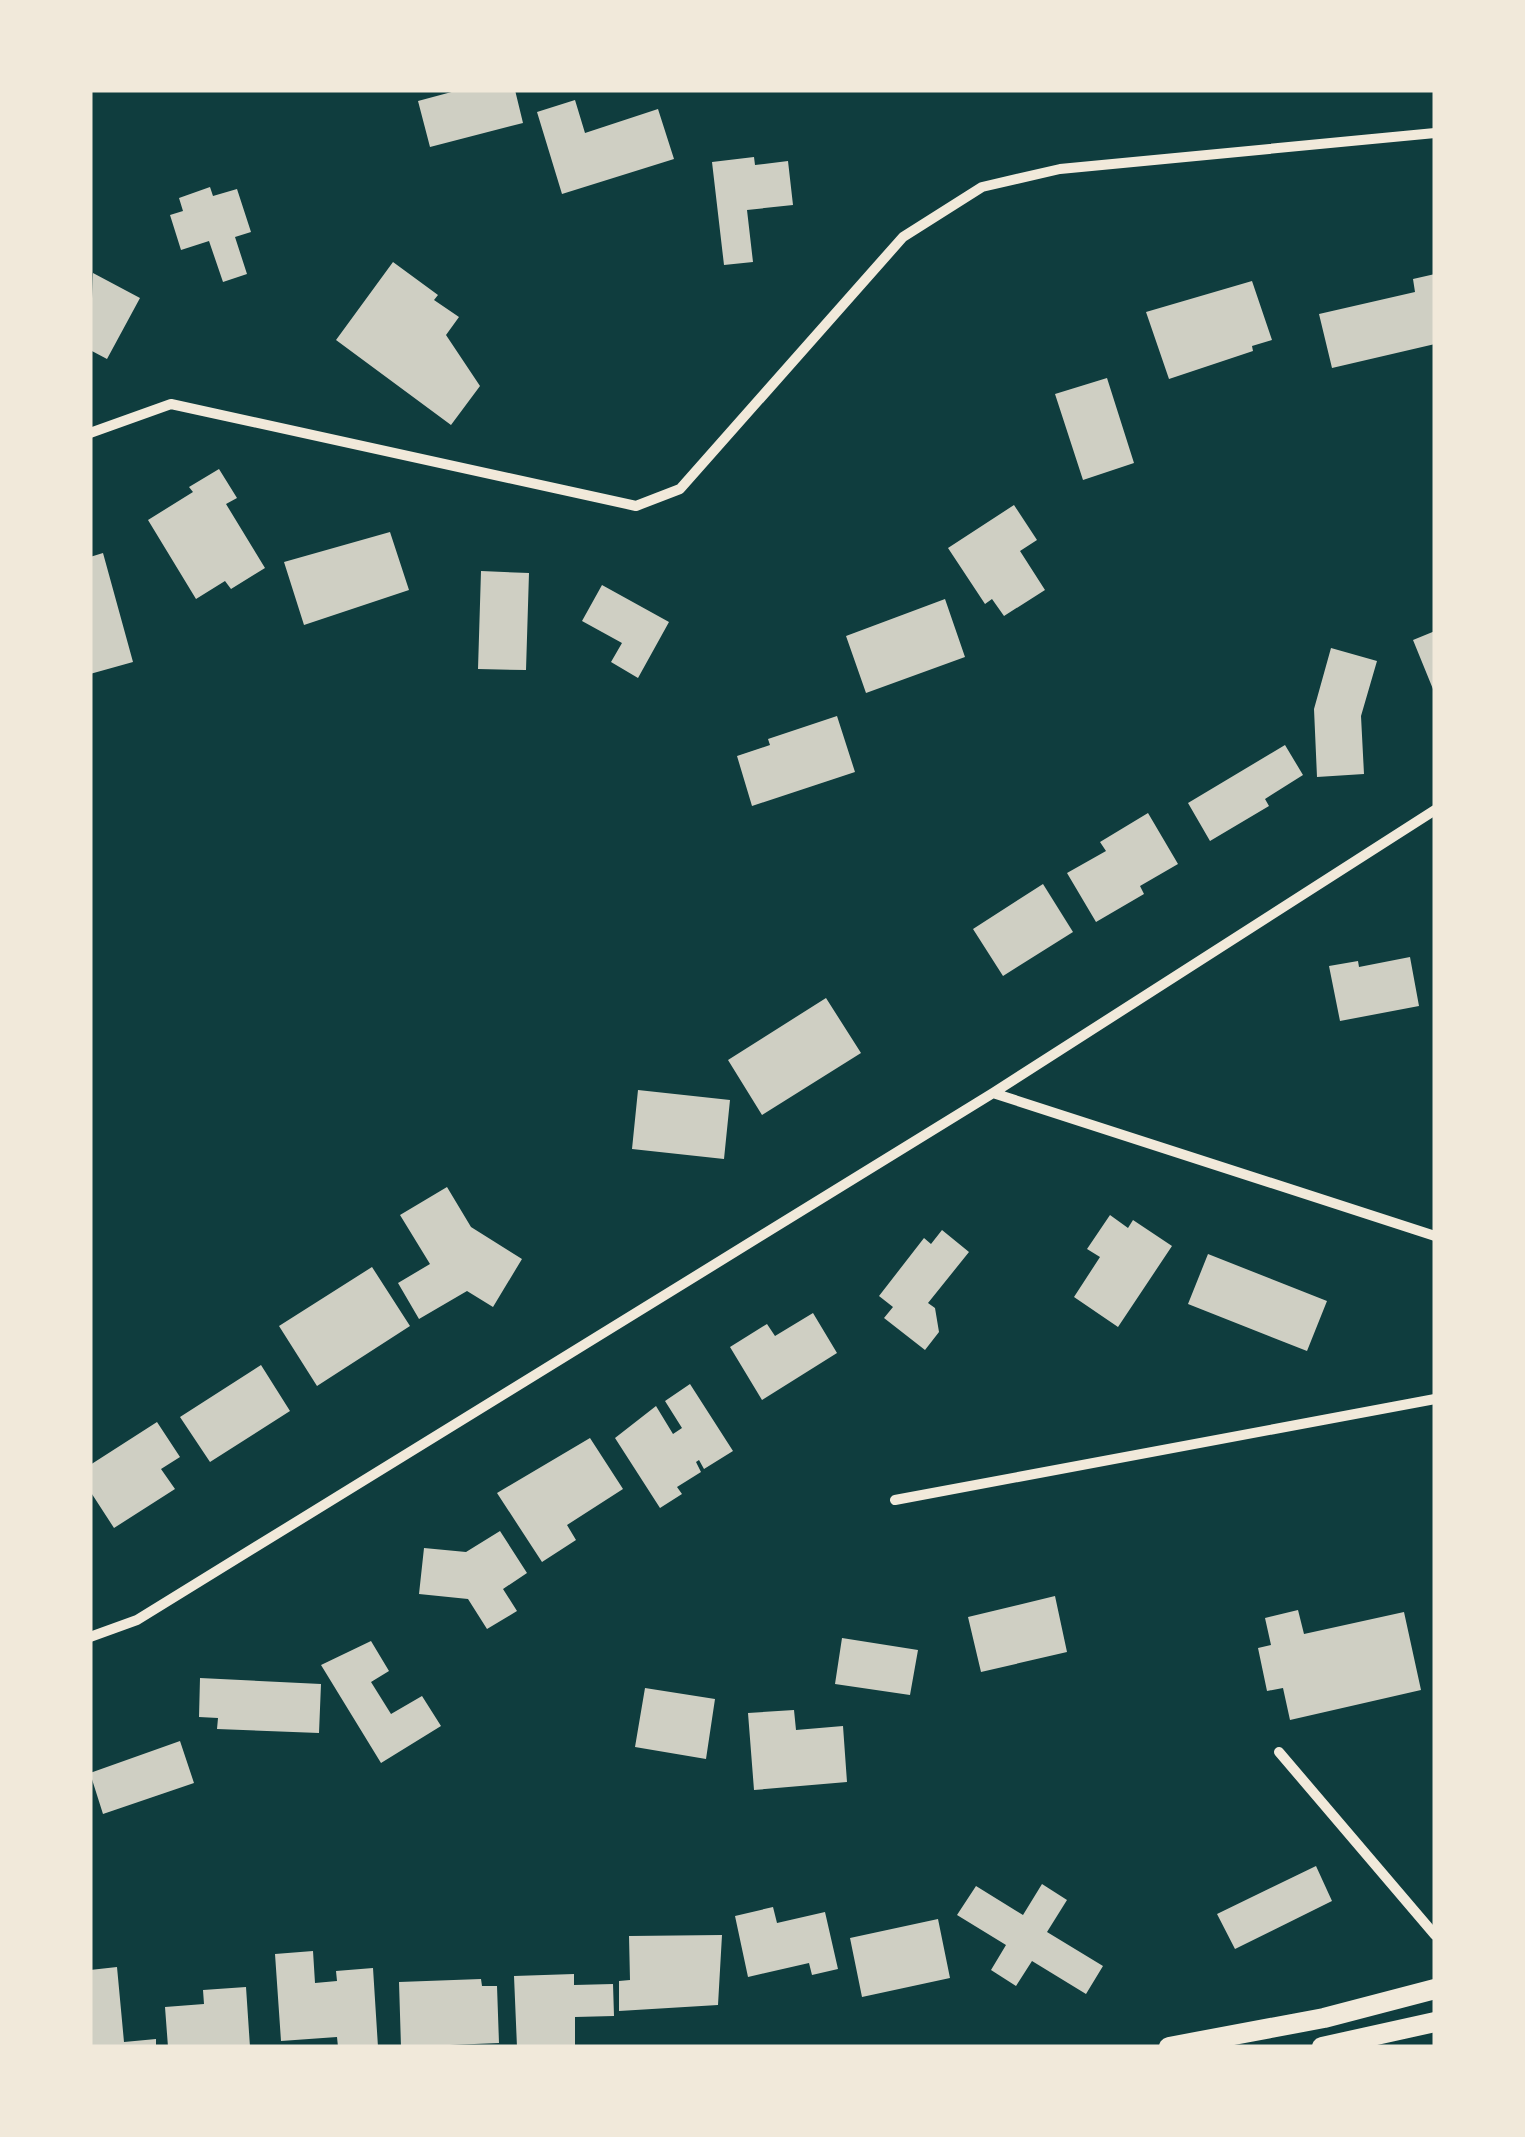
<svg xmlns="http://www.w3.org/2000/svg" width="1525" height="2137" font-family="'Sofia Sans Condensed',sans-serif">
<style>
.building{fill:#cfcfc3}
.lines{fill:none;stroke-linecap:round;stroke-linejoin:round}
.minor{stroke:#f1e9da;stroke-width:10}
.secondary{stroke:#f1e9da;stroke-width:20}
</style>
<rect width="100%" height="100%" fill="#0f3d3e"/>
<path class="building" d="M459,90H515L523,123L430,147L418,101Z
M575,100L585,133L658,109L674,159L562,194L537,112Z
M754,157L755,165L788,161L793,205L747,210L753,262L724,265L712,162Z
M210,187L213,196L237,189L251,232L235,237L247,274L223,282L209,241L181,250L170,215L183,211L179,198Z
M393,262L438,295L434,300L459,317L446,335L480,386L451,425L336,340Z
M93,273L140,298L107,359L90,350Z
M1435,274V344L1332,368L1319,314L1415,292L1413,279Z
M1252,281L1272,340L1252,346L1253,351L1169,379L1146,312Z
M1107,378L1134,463L1083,480L1055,394Z
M219,469L237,498L226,504L265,568L231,589L225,581L196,599L148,520L193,492L189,487Z
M1014,505L1037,540L1020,551L1045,590L1004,616L992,599L985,604L948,548Z
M390,532L409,590L304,625L284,562Z
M103,553L133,662L90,674V557Z
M481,571L529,573L526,670L478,669Z
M602,585L669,622L638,678L611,662L622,643L582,621Z
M945,599L965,657L866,693L846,636Z
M1435,631V694L1413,640Z
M1331,648L1377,661L1361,716L1364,774L1317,777L1314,709Z
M837,716L855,772L752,806L737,756L770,745L768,739Z
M1285,745L1303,775L1265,799L1269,806L1210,841L1188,803Z
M1148,813L1178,864L1140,886L1144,894L1096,922L1067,873L1106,851L1100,842Z
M1043,884L1073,932L1003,976L973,929Z
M1410,957L1419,1006L1340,1021L1329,966L1358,961L1359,967Z
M826,998L861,1053L762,1115L728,1060Z
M638,1090L730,1100L724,1159L632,1149Z
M447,1187L471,1227L522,1259L493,1307L467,1291L419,1319L398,1283L430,1264L400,1215Z
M1110,1215L1128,1228L1133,1220L1172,1246L1118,1327L1074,1297L1100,1257L1087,1249Z
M942,1230L969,1252L928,1303L935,1308L939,1332L925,1350L884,1318L893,1307L879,1296L924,1238L931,1244Z
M1208,1254L1327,1301L1307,1351L1188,1304Z
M372,1267L410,1326L317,1386L279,1326Z
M813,1313L837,1353L762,1400L730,1347L767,1324L775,1336Z
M261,1365L290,1411L210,1462L180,1417Z
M690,1384L733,1451L704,1469L699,1460L696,1462L701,1472L677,1487L682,1494L660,1508L615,1438L656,1406L673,1434L682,1428L665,1401Z
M157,1422L180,1457L161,1469L175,1489L114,1528L90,1491V1465Z
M590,1438L623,1489L567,1525L576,1540L542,1562L497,1493Z
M500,1531L527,1573L503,1589L517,1611L487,1629L468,1599L419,1594L424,1548L466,1552Z
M1055,1596L1067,1652L981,1672L968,1617Z
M1298,1610L1304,1634L1404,1612L1421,1690L1290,1720L1283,1688L1267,1691L1258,1648L1271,1645L1265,1618Z
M842,1638L918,1650L910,1695L835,1684Z
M371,1641L389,1671L371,1682L391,1714L422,1696L441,1726L381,1763L321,1665Z
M200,1678L321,1684L319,1733L217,1729L218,1718L199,1717Z
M645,1688L715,1699L706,1759L635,1747Z
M794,1710L796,1730L843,1726L847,1782L754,1790L748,1713Z
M180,1741L194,1783L103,1814L90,1773Z
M1316,1866L1332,1901L1235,1949L1217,1914Z
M1042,1884L1067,1900L1047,1932L1103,1966L1086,1994L1032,1961L1016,1986L991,1970L1006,1945L957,1915L976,1886L1023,1915Z
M773,1907L777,1923L825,1912L838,1969L812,1975L809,1963L748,1977L735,1916Z
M938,1919L950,1978L862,1997L850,1938Z
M722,1935L718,2005L619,2011V1981L630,1980L629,1936Z
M313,1951L315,1983L337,1981L336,1971L373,1968L378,2047H338L337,2037L281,2041L275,1954Z
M117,1967L124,2042L156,2039V2047H90V1970Z
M574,1974V1985L613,1984L614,2016L575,2017V2047H517L514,1976Z
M481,1979L482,1986H497L499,2043L401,2047L399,1982Z
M246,1987L250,2047H168L165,2007L204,2004L203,1990Z"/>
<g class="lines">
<path class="minor" d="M90,433L171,404L636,506L680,489L903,237L982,187L1060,169L1435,133
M993,1093L1435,1236
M895,1500L1435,1399
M90,1637L137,1620L993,1093L1435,810
M1279,1752L1435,1935"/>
<path class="secondary" d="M1169,2047L1324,2018L1435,1989
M1322,2047L1435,2022"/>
</g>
<rect width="1525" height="2137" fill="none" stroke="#f1e9da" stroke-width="185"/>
</svg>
